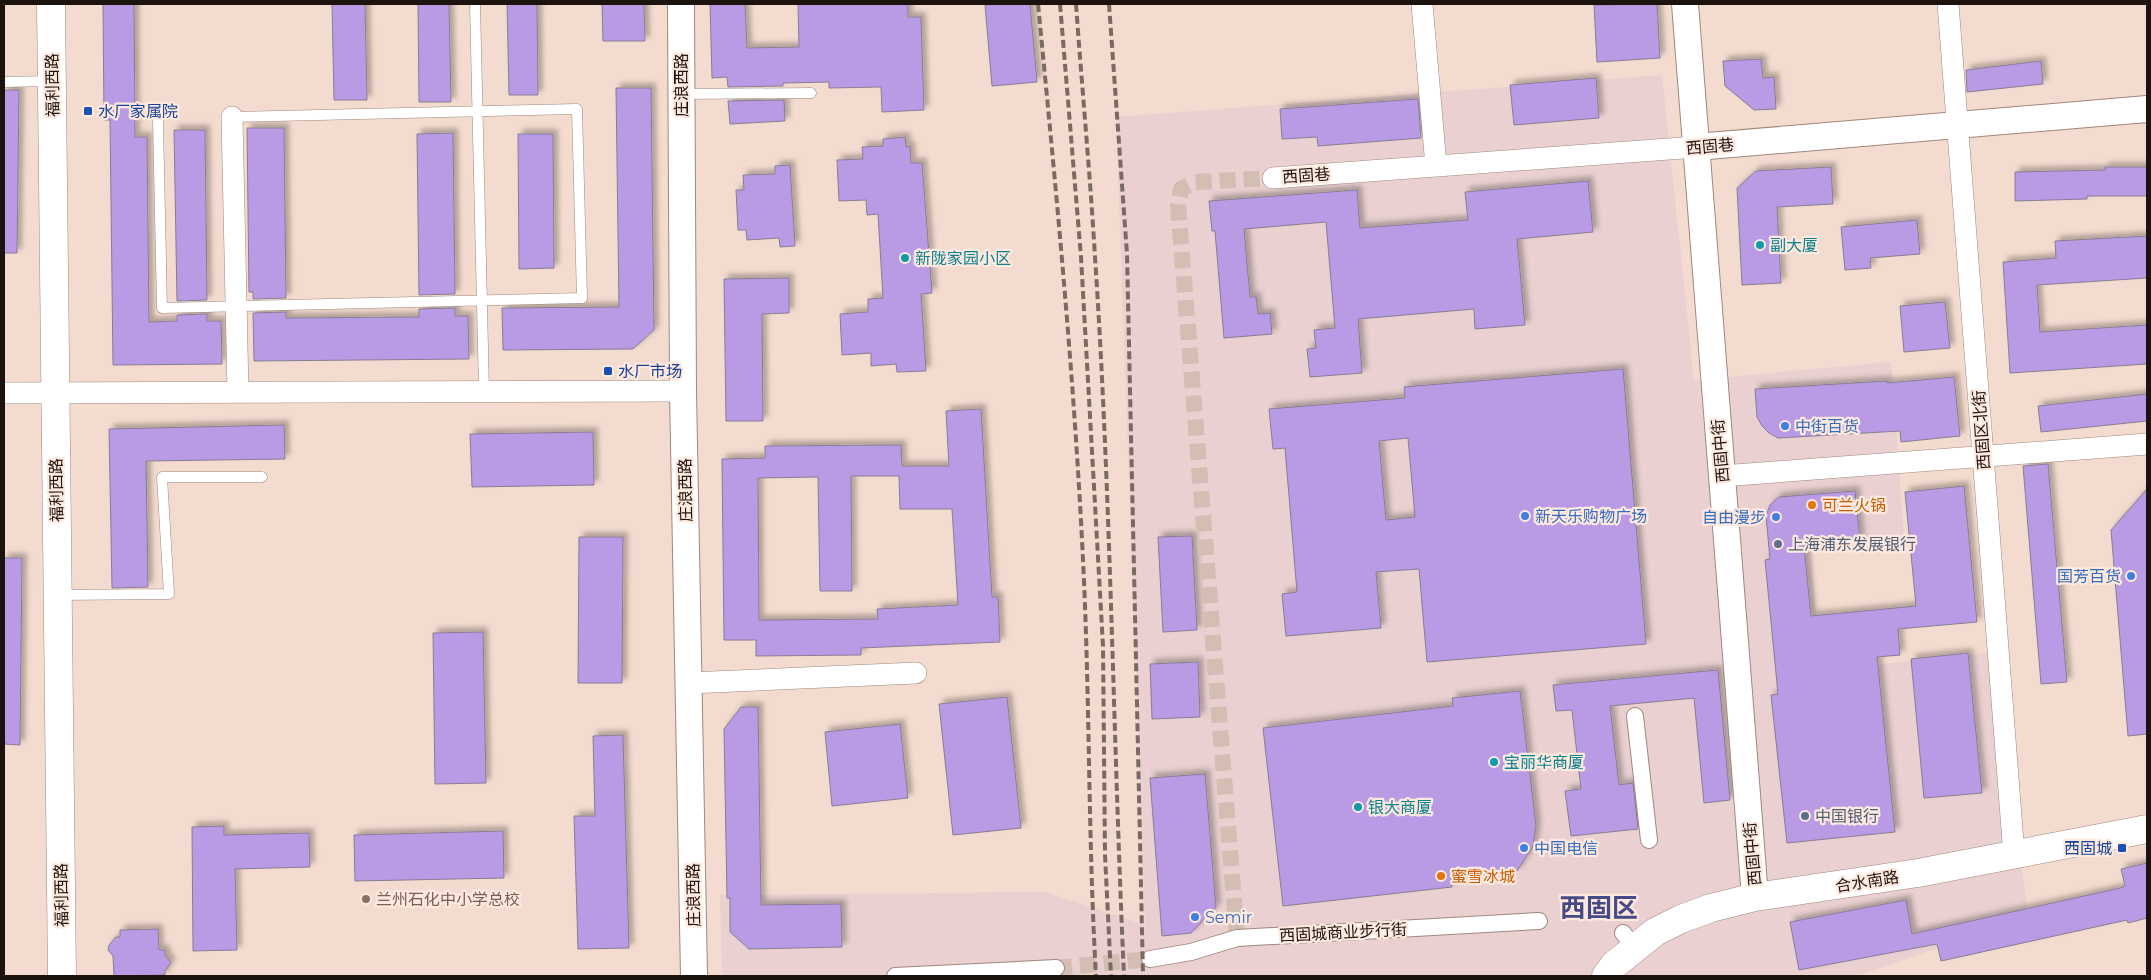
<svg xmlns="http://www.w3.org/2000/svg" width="2151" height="980" font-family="Montserrat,'Noto Sans SC',sans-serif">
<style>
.commercial{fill:#ead0d0}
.building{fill:#b99ae5;stroke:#867e93;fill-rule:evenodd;filter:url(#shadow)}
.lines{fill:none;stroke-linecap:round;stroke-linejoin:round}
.pedestrian-tunnel{stroke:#d4bdb2;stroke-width:16;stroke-dasharray:16 8;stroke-linecap:butt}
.service-casing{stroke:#9f887d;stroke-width:11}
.pedestrian-casing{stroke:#9f887d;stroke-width:18}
.minor-casing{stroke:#9f887d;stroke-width:22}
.tertiary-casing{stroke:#9f887d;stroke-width:28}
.secondary-casing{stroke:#9f887d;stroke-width:29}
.service{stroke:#fff;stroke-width:10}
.pedestrian{stroke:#fff;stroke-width:16}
.minor{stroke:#fff;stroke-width:21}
.tertiary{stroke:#fff;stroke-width:26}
.secondary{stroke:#fff;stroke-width:28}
.rail{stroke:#7a6a62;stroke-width:4;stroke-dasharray:8 4;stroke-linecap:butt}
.transit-dot{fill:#1a4fb4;stroke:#fee9df;stroke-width:2}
.culture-dot{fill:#0f9aa8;stroke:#fee9df;stroke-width:2}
.shop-dot{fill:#3f7fe0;stroke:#fee9df;stroke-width:2}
.food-dot{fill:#e8710a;stroke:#fee9df;stroke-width:2}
.service-dot{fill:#5c6f8a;stroke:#fee9df;stroke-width:2}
.education-dot{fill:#8d6e63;stroke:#fee9df;stroke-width:2}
.labels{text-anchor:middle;stroke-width:4.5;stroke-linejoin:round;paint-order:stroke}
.street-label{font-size:16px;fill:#1c130f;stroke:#fee9df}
.transit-label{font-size:16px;fill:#164399;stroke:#fee9df;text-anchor:start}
.culture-label{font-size:16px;fill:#0d838f;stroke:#fee9df;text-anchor:start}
.shop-label{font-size:16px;fill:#366cbe;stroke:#fee9df;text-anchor:start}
.food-label{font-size:16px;fill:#c56008;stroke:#fee9df;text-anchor:start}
.service-label{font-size:16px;fill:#4e5e75;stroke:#fee9df;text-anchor:start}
.education-label{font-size:16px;fill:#785e54;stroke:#fee9df;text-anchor:start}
.town-label{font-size:26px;font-weight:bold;fill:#464a87;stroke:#fee9df}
</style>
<defs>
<filter id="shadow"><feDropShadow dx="4.5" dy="-4.5" stdDeviation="2.5" flood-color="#0004"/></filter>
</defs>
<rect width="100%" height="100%" fill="#f4dbcf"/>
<path class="commercial" d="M1662,75L1694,380L1891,362L1904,535L1812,550L1819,671L1995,652L2028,917L1856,976H722L720,895L1045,892L1145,925L1116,117Z"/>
<path class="building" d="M103,4H134L135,137H147L149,322L177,321V315L207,314V321H221L222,364L113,365L110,120H104Z
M332,4H365L367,100H334Z
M418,4H449L451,102H419Z
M507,4H537L538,95H509Z
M602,4H644L645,41H603Z
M710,4H745L747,48L799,47L798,4H908V17H921L924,110L882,112L881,87L829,88V82L783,83V86L728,87L727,77L712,78Z
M996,4H1030L1037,82L992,86L985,5Z
M1657,4L1660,58L1597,62L1594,5Z
M1761,59L1763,78L1774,77L1776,109L1754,110L1725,86L1723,61Z
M2041,61L2043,84L1967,92L1966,70Z
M1596,78L1599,118L1514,125L1510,85Z
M616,88H651L654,330L633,349L503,350L502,308L619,307Z
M4,90H19L17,253H4Z
M1418,99L1421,138L1318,146L1317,137L1282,139L1280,109Z
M784,100L785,121L730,124L728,101Z
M247,128H284L286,298L253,299V292H249Z
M174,130H205L207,300L177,301Z
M453,133L455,294L419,295L417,134Z
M518,134H553L554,268L519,269Z
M905,137L906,147L910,146L911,163H922L932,293L921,294L926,371L897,372L896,364L871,366V353L842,355L840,314L868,312V299L883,298L878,214L867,215L866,200L839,201L837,160L863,159L862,147L883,146V139Z
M790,165L795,246L780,247L779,238L747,240L746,230H738L736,190H744L743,175L775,174V166Z
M1831,167L1833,204L1777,207L1781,283L1742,285L1737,188L1756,171Z
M2105,167H2147V196H2087V199L2015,201V172L2105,170Z
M1588,181L1593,232L1517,239L1525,325L1475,329L1474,309L1358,319L1362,373L1310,377L1307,349L1316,348L1314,330L1335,328L1326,222L1244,229L1250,297H1256L1258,314L1270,313L1272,334L1224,338L1215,231H1212L1209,201L1357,190L1360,228L1468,220L1465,192Z
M1917,220L1920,254L1870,258L1871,268L1845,270L1841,227Z
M2147,236V278L2037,285L2040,332L2147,325V364L2010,373L2003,262L2056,258L2055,241Z
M789,278V313L762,314L763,421H726L724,279Z
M1945,302L1950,348L1904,352L1900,306Z
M455,308V316H468L469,359L254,361L253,313L286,312V318L419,317V309Z
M1623,369L1646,644L1427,662L1419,569L1376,572L1381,628L1286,636L1282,594L1297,592L1285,448L1273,449L1269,409L1405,398L1404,387ZM1408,438L1415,517L1386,520L1379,441Z
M1954,377L1960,436L1901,442L1900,431L1778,438L1769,433L1762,426L1757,417L1755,389L1887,381V383Z
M2147,394V421L2041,432L2038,406Z
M981,409L992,597H998L1000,642L861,648V655L756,656V640H724L722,459L765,458V446L901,445L902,466H949L946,411ZM851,476H899L900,509H952L958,605L877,609L878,619L759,620L758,478L818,477L820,591H852Z
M284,425L285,459L146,461L148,587L112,588L109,429Z
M593,432L594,485L472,487L470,434Z
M2048,464L2067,682L2041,684L2023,466Z
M1964,486L1977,622L1898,629L1900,655L1877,657L1895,832L1787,843L1771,695L1778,694L1765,560L1770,559L1766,516L1770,505L1779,497L1855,491L1860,540L1804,546L1811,616L1916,606L1905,492Z
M2147,489V734L2128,736L2111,530Z
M1192,536L1197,630L1163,632L1158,537Z
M579,537H623L622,683H578Z
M4,558H22L20,745L4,744Z
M483,632L486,783L435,784L433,633Z
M1968,653L1982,793L1924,798L1911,659Z
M1198,662L1200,717L1152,719L1150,664Z
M1718,670L1730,800L1704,803L1694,698L1610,706L1619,785L1633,783L1638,829L1571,836L1565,791L1581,789L1572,710L1556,711L1553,685Z
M1520,691L1536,826L1533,846L1517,871L1451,879L1452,887L1283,906L1263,728L1453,706L1452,698Z
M1007,697L1021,828L953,835L939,704Z
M741,707H758L761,905L841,904L842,947L749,949L730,932V898H727L724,729Z
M900,724L908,798L832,806L825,732Z
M623,735L629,948L578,949L574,816H595L593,736Z
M1205,774L1216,907L1191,933L1162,936L1150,778Z
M224,826V835L309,833L310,867L235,869L237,950L193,951L192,827Z
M503,831L504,878L355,881L354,835Z
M2147,863V918L2128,923L2127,920L1941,961L1937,944L1799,970L1790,922L1906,900L1912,934L2120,888L2125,886L2121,869Z
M158,929L159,950H165V955L171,963L165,971V975L114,976L113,956L108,950L109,945L116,937H120V930Z"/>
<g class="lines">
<path class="pedestrian-tunnel" d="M1237,938L1178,205L1181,189L1195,182L1273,178
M1056,968L1150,959"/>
<g class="service-casing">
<path id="service" d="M475,4L484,391
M4,82L51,81
M682,94L811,93
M158,121L162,308L582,298L577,109L232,117
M58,595L169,594L162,477H262"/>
</g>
<g class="pedestrian-casing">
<path id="pedestrian" d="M1635,716L1649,840
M1623,933L1635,948
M1150,959L1191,952L1237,938L1539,921
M895,976L1056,968"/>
</g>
<g class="minor-casing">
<path id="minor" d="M1422,4L1436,166
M1948,4L2014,855
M232,117L238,392
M1273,178L1696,147
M4,393L683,391
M1722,476L2147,444
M689,683L916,673"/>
</g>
<g class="tertiary-casing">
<path id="tertiary" d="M681,4L683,391L694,976
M1685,4L1755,897
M1696,147L2147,109"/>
</g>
<g class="secondary-casing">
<path id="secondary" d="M51,4L62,976
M1606,976L1614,965L1655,932L1681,919L1711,908L1755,897L1918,873L2147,829"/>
</g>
<use href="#service" class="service"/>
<use href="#pedestrian" class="pedestrian"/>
<use href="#minor" class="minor"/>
<use href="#tertiary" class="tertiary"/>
<use href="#secondary" class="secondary"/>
<path class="rail" d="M1038,4C1056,189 1074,374 1083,560C1090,699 1088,838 1096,976
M1060,4L1081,257L1103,646L1105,855L1111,976
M1076,4C1082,88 1090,173 1095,257C1111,497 1113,737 1124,976
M1109,4L1127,254L1143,976"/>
</g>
<g class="transit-dot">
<rect x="83" y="106" width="10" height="10" rx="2.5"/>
<rect x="603" y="366" width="10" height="10" rx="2.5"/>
<rect x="2117" y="843" width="10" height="10" rx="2.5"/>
</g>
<g class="culture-dot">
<circle cx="1760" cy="245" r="5"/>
<circle cx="905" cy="258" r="5"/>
<circle cx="1494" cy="762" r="5"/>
<circle cx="1358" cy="807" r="5"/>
</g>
<g class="shop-dot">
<circle cx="1785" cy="426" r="5"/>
<circle cx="1525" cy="516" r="5"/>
<circle cx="1776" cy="517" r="5"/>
<circle cx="2131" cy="576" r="5"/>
<circle cx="1524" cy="848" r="5"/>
<circle cx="1195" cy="917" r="5"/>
</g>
<g class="food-dot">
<circle cx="1812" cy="505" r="5"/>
<circle cx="1441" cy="876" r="5"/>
</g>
<g class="service-dot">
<circle cx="1778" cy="544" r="5"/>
<circle cx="1805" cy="816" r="5"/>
</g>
<circle class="education-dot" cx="366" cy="899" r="5"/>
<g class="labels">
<g class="street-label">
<text transform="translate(52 85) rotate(-91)" y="6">福利西路</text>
<text transform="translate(681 85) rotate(-90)" y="6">庄浪西路</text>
<text transform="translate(1710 146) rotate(-5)" y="6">西固巷</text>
<text transform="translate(1306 175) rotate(-4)" y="6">西固巷</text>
<text transform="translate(1981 430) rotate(-94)" y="6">西固区北街</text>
<text transform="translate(1720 451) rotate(-95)" y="6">西固中街</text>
<text transform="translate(56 490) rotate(-91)" y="6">福利西路</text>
<text transform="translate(685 490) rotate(-91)" y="6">庄浪西路</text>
<text transform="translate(1752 854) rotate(-95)" y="6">西固中街</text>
<text transform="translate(1867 881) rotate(-9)" y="6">合水南路</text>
<text transform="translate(61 895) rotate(-91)" y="6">福利西路</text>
<text transform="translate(693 895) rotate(-91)" y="6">庄浪西路</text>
<text transform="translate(1343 932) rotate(-3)" y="6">西固城商业步行街</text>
</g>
<g class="transit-label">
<text x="98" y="117">水厂家属院</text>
<text x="618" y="377">水厂市场</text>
<text x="2112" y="854" text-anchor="end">西固城</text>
</g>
<g class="culture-label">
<text x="1770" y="251">副大厦</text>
<text x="915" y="264">新陇家园小区</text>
<text x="1504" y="768">宝丽华商厦</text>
<text x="1368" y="813">银大商厦</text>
</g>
<g class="shop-label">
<text x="1795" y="432">中街百货</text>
<text x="1535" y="522">新天乐购物广场</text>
<text x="1766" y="523" text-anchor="end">自由漫步</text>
<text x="2121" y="582" text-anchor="end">国芳百货</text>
<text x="1534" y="854">中国电信</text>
<text x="1205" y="923">Semir</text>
</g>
<g class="food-label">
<text x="1822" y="511">可兰火锅</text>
<text x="1451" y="882">蜜雪冰城</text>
</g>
<g class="service-label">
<text x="1788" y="550">上海浦东发展银行</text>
<text x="1815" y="822">中国银行</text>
</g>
<g class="education-label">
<text x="376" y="905">兰州石化中小学总校</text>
</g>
<g class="town-label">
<text x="1599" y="917">西固区</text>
</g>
</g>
<rect width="2151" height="980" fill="none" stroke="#1c130f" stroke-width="10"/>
</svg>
